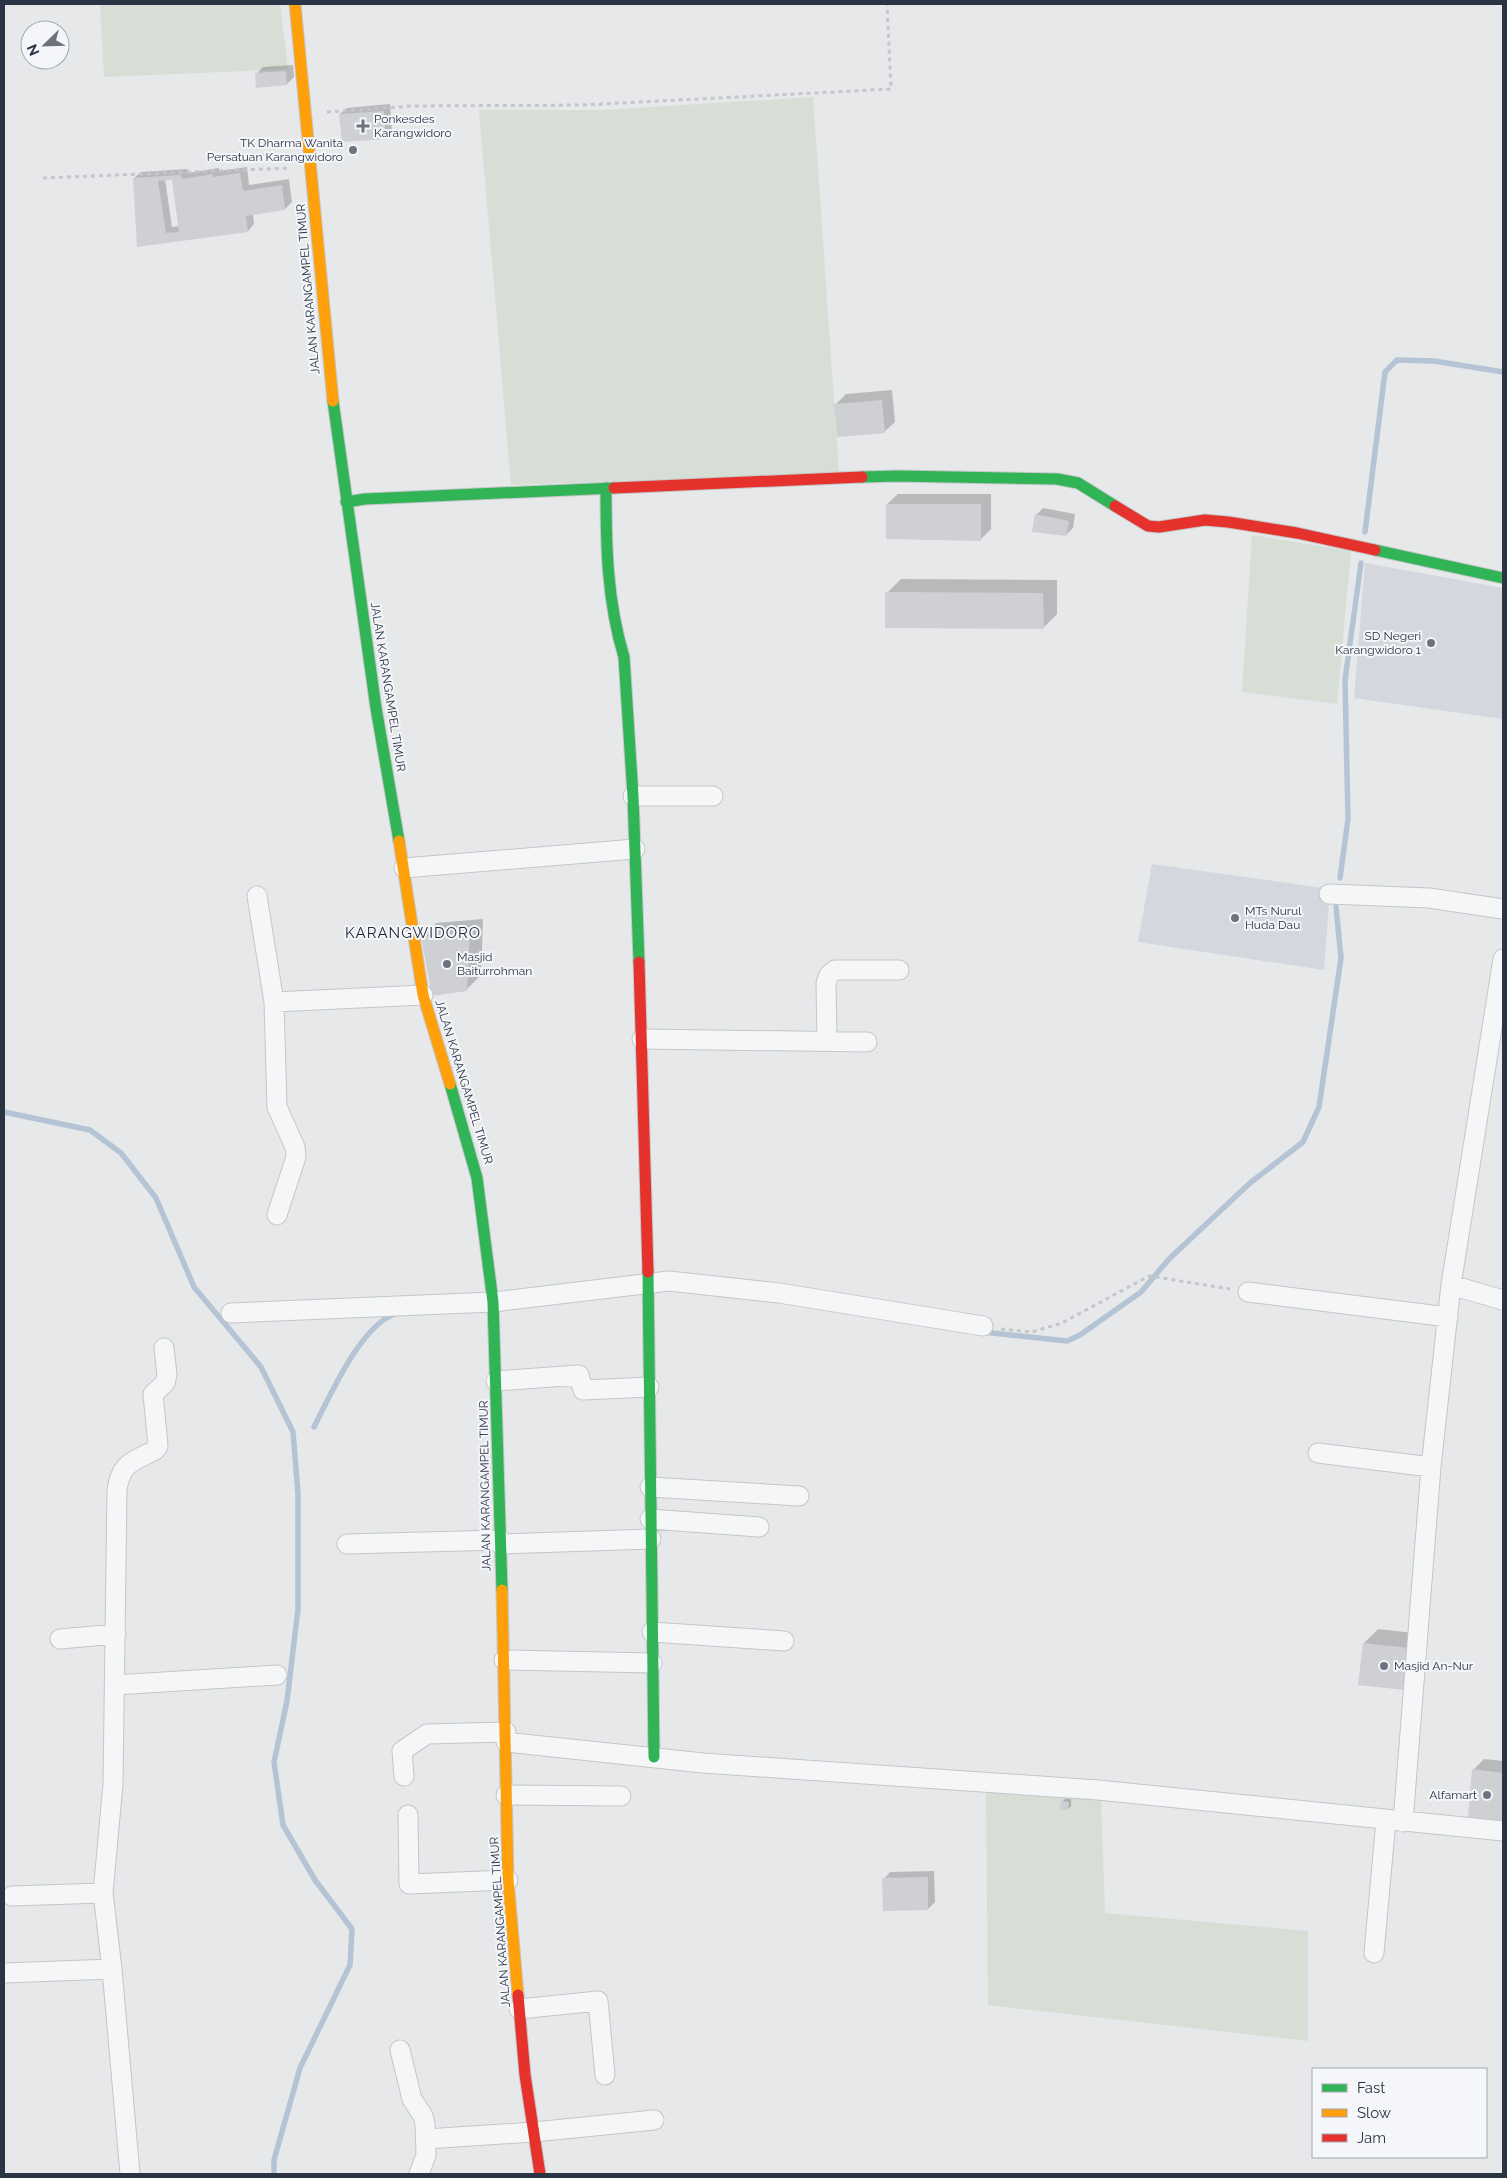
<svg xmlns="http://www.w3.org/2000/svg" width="1507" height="2178" font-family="Raleway,sans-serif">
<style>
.built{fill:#d4d7dd}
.green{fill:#d6ded6}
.shadow{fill:#0003;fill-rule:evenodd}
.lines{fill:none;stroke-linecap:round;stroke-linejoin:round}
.stream{stroke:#b4c4d5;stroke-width:5.5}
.building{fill:#ced0d3;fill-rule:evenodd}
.street-casing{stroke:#c4c6c8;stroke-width:21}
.fast-casing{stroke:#c4c6c8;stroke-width:13}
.slow-casing{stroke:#c4c6c8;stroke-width:13}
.jam-casing{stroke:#c4c6c8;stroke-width:13}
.path{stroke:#c5c6ca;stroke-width:3;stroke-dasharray:4 4;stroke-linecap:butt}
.street{stroke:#f5f6f7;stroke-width:19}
.fast{stroke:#30b455;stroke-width:11}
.slow{stroke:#ff9f0a;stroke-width:11}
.jam{stroke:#e5322d;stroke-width:11}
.poi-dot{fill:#6c737f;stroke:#f4f6f9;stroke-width:2}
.labels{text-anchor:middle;stroke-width:4;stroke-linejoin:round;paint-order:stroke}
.poi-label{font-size:12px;fill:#2b3445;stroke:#f4f6f9;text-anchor:start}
.street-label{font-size:12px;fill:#2b3445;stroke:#f4f6f9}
.quarter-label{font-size:15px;letter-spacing:1px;fill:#1d2536;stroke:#f4f6f9}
</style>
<rect width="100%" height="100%" fill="#e6e8ea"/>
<path class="built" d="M1365,563L1503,588V719L1354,698Z
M1152,864L1330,889L1324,970L1138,942Z"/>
<path class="green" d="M100,4H280L288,69L104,77Z
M813,97L839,473L511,485L479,110H601Z
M1252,535L1351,551L1337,704L1242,692Z
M986,1792L1101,1800L1105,1913L1308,1931V2041L988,2005Z"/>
<path class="shadow" d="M293,65L294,77L287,84L256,74L263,67Z
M390,104L392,131L386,137L340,114L347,108Z
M247,167L249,185L289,179L292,202L285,209L253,214L254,224L248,231L138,246L134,178L141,172L188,169V173L219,168V171ZM173,178L179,226L172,227L165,179Z
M892,390L895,422L884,432L836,404L846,394Z
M898,494H991V529L980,540L887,504Z
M1043,508L1075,514L1073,528L1066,535L1036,515Z
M901,579L1057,580V614L1043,628L887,593Z
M483,919L481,975L466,990L422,937L436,923Z
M1378,1629L1423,1634L1419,1675L1364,1643Z
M1484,1759L1503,1761V1820L1470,1816L1473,1770Z
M1065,1799H1071V1806L1068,1809L1062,1802Z
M934,1871L935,1902L928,1909L884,1879L890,1872Z"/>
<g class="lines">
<path class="stream" d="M1365,532L1385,372L1397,360L1434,361L1503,372
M1340,878L1348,819L1345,680L1361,563
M4,1112L90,1130L121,1153L156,1198L194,1287L261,1367L293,1432L298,1494V1609L287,1701L274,1762L283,1825L315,1880L352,1929L350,1965L300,2068L274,2160V2174
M983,1332L1067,1341L1080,1335L1141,1292L1169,1259L1250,1183L1303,1142L1319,1107L1341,958L1336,907
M314,1427C330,1396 361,1325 395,1314"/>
</g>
<path class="building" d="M286,71L287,85L256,88L255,73Z
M384,111L386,139L342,142L339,114Z
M240,173L243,191L282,185L285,210L246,216L248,232L137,247L133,178L181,175L182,179L213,174V177ZM172,180L179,232L166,233L158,181Z
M882,400L885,433L837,437L834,404Z
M886,504H981V541L886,539Z
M1035,514L1069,521L1066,536L1032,532Z
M885,592L1043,593L1044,629L885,628Z
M470,932L467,991L432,996L421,937Z
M1363,1643L1410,1648L1405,1690L1358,1685Z
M1472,1769L1503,1773V1821L1468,1817Z
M1061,1801L1069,1802L1068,1810H1060Z
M928,1877V1910L883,1911L882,1878Z"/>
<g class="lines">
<g class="street-casing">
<path id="street" d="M633,796H713
M404,868L635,849
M1329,894L1429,898L1503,909
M257,896L274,1002L277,1107L295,1147L296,1157L277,1215
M274,1002L423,995
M642,1039L867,1042
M827,1041L826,983L829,975L835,970H899
M1451,1285L1503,1300
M1248,1292L1448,1317
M231,1313L493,1302L669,1281L779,1293L983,1326
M496,1381L579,1375L583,1390L649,1387
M1318,1453L1431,1467
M650,1487L799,1496
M650,1519L759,1527
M347,1544L500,1540
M500,1544L651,1539
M652,1632L784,1641
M60,1639L116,1634
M504,1660L652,1663
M115,1685L277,1675
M506,1742L703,1763L1098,1790L1503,1831
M404,1776L402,1751L427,1734L506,1732
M506,1795L621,1796
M408,1815L409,1884L508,1880
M1403,1822L1431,1467L1451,1285L1503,959
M12,1896L103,1893
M1374,1953L1386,1820
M4,1973L112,1969
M519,2009L598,2001L605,2075
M400,2050L412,2099L423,2116L425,2124L426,2155L419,2174
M426,2139L534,2132L654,2120
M130,2174L112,1969L103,1893L113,1784L117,1490C121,1462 133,1462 155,1450L158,1446L153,1394L165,1383L167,1375L164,1348"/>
</g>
<g class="fast-casing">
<path id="fast" d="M333,401L376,708L399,841
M862,477L897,476L1057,479L1078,483L1115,506
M606,488C606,546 607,601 624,657L633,796L639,962
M346,502L365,499L614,488
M1375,550L1503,578
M450,1084L477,1178L493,1302L502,1590
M648,1272L654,1757"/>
</g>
<g class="slow-casing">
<path id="slow" d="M295,4L333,401
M399,841L423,995L450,1084
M502,1590L508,1880L518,1995"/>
</g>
<g class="jam-casing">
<path id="jam" d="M614,488L862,477
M1115,506L1148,526L1159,527L1205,520L1228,522L1297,533L1375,550
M639,962L648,1272
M518,1995L525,2075L540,2174"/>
</g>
<path class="path" d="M327,112L412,106L582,105L891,89L887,4
M43,178L290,168
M1001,1329L1032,1332L1062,1323L1149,1276L1230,1289"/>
<use href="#street" class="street"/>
<use href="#fast" class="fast"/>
<use href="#slow" class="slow"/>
<use href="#jam" class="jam"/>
</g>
<g class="poi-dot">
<path d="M360.5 118.5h5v5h5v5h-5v5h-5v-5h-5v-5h5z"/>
<circle cx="353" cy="150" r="5"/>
<circle cx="1431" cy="643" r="5"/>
<circle cx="1235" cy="918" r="5"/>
<circle cx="447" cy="964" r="5"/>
<circle cx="1384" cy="1666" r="5"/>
<circle cx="1487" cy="1795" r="5"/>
</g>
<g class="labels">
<g class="poi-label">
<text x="374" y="123">Ponkesdes<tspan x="374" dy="14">Karangwidoro</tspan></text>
<text x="343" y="147" text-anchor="end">TK Dharma Wanita<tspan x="343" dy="14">Persatuan Karangwidoro</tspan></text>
<text x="1421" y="640" text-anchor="end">SD Negeri<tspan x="1421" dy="14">Karangwidoro 1</tspan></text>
<text x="1245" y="915">MTs Nurul<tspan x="1245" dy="14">Huda Dau</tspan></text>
<text x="457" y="961">Masjid<tspan x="457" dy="14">Baiturrohman</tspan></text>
<text x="1394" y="1670">Masjid An-Nur</text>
<text x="1477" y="1799" text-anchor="end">Alfamart</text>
</g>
<g class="street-label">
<text transform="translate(308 289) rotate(-95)" y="4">JALAN KARANGAMPEL TIMUR</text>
<text transform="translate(388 687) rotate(81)" y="4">JALAN KARANGAMPEL TIMUR</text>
<text transform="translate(464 1082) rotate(73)" y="4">JALAN KARANGAMPEL TIMUR</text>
<text transform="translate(485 1486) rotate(-91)" y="4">JALAN KARANGAMPEL TIMUR</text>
<text transform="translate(500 1922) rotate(-94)" y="4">JALAN KARANGAMPEL TIMUR</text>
</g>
<g class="quarter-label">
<text x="413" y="938">KARANGWIDORO</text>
</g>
</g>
<rect width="1507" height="2178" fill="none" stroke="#2b3445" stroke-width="10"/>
<rect x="1312" y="2068" width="175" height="90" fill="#f4f6f9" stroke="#a4a8b1"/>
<rect x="1322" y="2084" width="25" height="8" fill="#30b455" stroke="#a4a8b1"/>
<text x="1357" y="2093" font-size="15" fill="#2b3445">Fast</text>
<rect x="1322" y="2109" width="25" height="8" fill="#ff9f0a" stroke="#a4a8b1"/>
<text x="1357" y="2118" font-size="15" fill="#2b3445">Slow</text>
<rect x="1322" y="2134" width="25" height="8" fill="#e5322d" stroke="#a4a8b1"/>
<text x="1357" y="2143" font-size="15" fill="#2b3445">Jam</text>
<g transform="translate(45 45) rotate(247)"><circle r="24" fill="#f4f6f9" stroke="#a4a8b1"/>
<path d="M0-4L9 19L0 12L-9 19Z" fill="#6c737f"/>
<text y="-8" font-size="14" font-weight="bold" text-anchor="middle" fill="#2b3445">N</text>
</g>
</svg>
